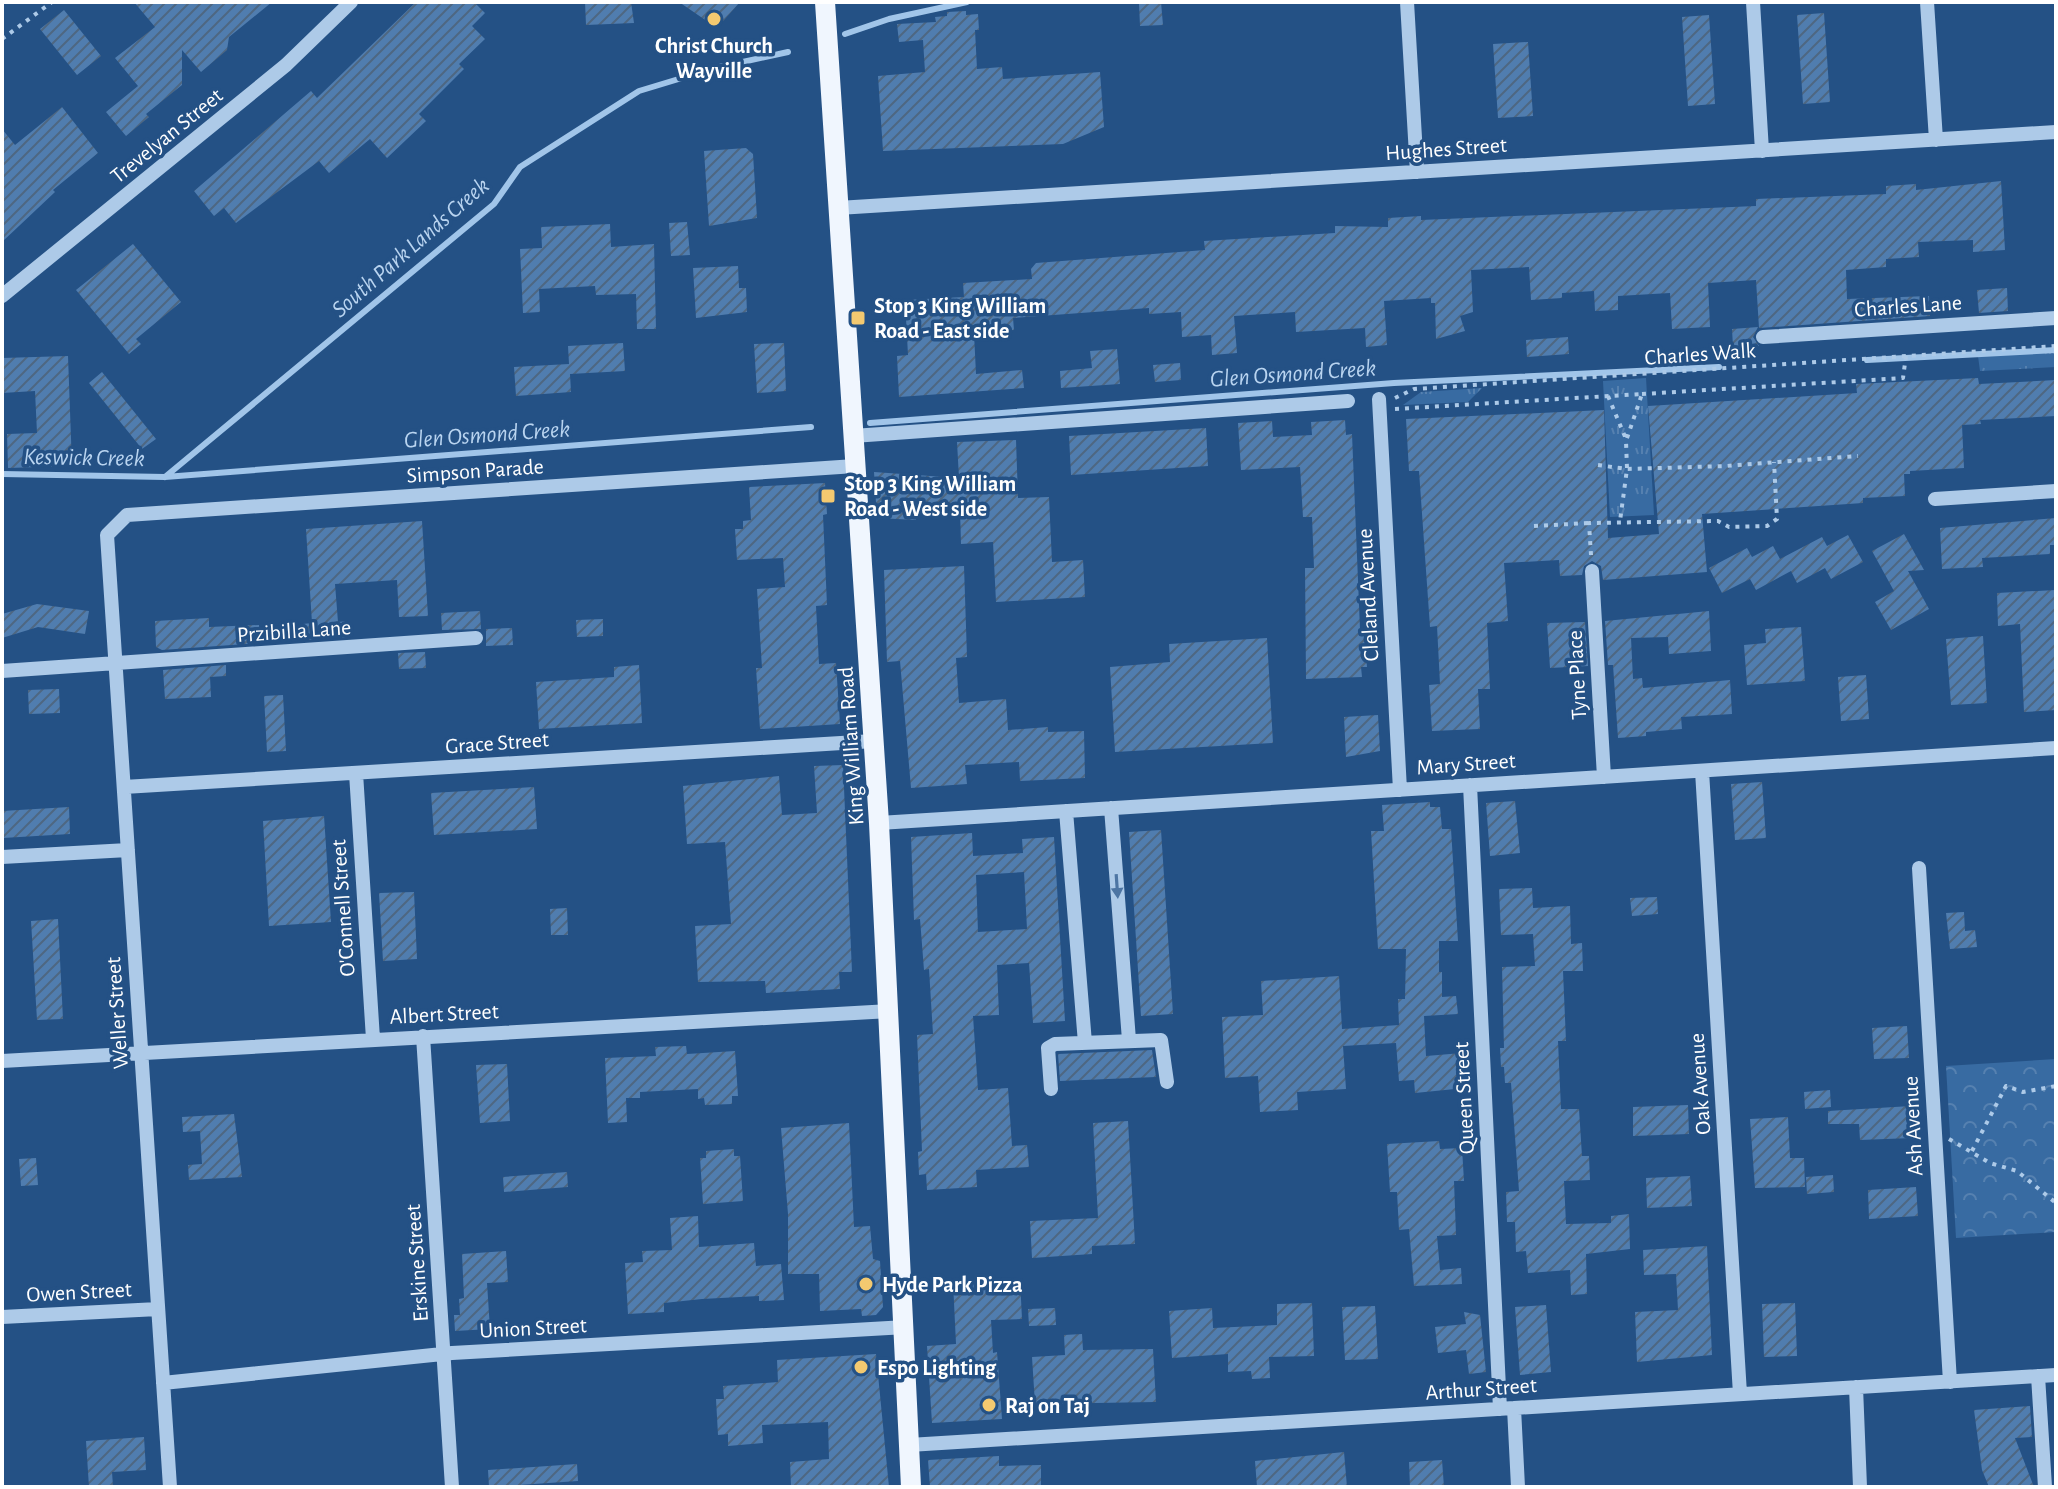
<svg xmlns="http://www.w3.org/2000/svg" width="2058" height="1489" font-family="'Alegreya Sans',sans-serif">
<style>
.grass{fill:url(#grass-tufts)}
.park{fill:url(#park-crowns)}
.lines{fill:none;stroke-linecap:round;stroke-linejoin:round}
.stream{stroke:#a1c5e9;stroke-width:6}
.building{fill:url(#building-hatch);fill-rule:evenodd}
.path{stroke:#adcae8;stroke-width:4;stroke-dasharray:4 6;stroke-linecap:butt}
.minor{stroke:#adcae8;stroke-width:14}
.major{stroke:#f0f6fe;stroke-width:20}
.oneway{fill:#4d75a3}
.poi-dot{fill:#f3c970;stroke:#245185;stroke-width:3}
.labels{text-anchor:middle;stroke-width:7;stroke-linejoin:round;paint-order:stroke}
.poi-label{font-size:22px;font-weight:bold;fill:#fff;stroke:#245185;text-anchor:start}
.street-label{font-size:22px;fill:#fff;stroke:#245185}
.water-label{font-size:24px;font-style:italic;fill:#b9d4f0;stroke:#245185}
</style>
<defs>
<pattern id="grass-tufts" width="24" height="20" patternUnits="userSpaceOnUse" patternTransform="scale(2)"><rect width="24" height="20" fill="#386ba2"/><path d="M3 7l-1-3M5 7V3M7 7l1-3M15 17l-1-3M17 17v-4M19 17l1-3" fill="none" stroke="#5681b0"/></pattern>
<pattern id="park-crowns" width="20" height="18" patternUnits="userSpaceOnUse" patternTransform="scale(2)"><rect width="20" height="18" fill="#386ba2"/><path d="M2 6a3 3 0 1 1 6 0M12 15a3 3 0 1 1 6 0" fill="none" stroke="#5681b0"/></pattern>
<pattern id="building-hatch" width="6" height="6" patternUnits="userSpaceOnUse" patternTransform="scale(2)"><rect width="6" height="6" fill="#507daf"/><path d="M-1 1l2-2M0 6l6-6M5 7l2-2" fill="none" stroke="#4e6782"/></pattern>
</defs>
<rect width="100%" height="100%" fill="#245185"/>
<path class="grass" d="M2056,351V367L1980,371L1978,356Z
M1646,378L1654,515L1610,517L1603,381Z
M1482,388L1468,402L1403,405L1421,392Z"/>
<path class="park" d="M2056,1059V1232L1956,1238L1946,1066Z"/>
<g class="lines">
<path class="stream" d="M845,34L889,19L967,2
M1867,360L2056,350
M870,423L1394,383L1719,367
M2,474L165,477L811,427
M165,477L494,204L520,167L639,91L715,68L788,52"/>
</g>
<path class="building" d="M134,2H272L229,37L227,50L201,72L182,50V85L146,114L149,117L126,136L106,112L138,86L115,58L155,27Z
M416,2H474L485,13L472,26L485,39L459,64L464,69L419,114L426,121L387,158L370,139L329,173L319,161L236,223L224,208L214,216L194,191L311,91L317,98Z
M585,2H631L634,23L586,25Z
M679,2H740L717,28Z
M1161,2L1163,25L1140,26L1139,3Z
M64,10L101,56L77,75L40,29Z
M966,11V15L978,14L979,30H975L977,69L1002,67L1003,79L1100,72L1104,127L1063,144L883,151L878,76L925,72L923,40L899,42L897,24L936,22L935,17L947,16V12Z
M1824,13L1830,102L1803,104L1797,15Z
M1709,15L1715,104L1688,106L1682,17Z
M1528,42L1533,116L1498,118L1493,44Z
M62,107L98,153L53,190L55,192L2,242V129L15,145Z
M746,148L753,154L757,218L709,226L704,151Z
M2001,181L2005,250L1973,252V240L1918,242L1919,257L1886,259V267L1846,270L1847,299L1929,296L1930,316L1759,328L1756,280L1708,283L1710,327L1672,329L1670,293L1618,296V310L1595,311L1594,291L1562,293V298L1531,300L1529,267L1471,270L1473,312L1460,316L1465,331L1436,339L1435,303H1431V298L1384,301L1387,345L1366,347L1365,328L1296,332L1295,312L1234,316L1237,353L1212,355L1211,335L1182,337L1181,312L1149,314V308L1013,318L1014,330L974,333L976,374L1022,370L1024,388L899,397L897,356L908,355L905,300L964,297L963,283L1032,279L1031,269L1036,263L1205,250L1204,241L1335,233V226L1388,227V218L1421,216V220L1756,206V199L1886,194V186L1916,184V190Z
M687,222L690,255L671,256L669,223Z
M610,224L611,247L654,244L656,329H637L636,294L596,295L595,286L539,289L540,312L523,313L520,249L542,248L541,227Z
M133,244L181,302L136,339L141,344L129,354L76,290Z
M738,266L739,288H746L747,312L696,318L693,268Z
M2007,288L2008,311L1979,313L1977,290Z
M1758,327L1753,337L1759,346L1733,347L1732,329Z
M1568,337L1569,354L1527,357L1526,340Z
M623,343L625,371L570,374L571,392L516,396L514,367L569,364L568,346Z
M784,343L786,391L757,393L754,344Z
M1117,349L1120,384L1061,388L1060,371L1092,368L1090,351Z
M68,356L72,466L8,468L7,434L37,433L35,391L2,393V358Z
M1180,363L1181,380L1155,382L1153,365Z
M102,372L156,439L142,449L89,383Z
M1978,378L1979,384L2056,380V416L1980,420L1981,424L1962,425L1964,468L1910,471V474H1904L1905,496L1863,498V503L1702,514L1707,572L1603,580L1601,566L1592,561L1584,566L1582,575L1560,576L1559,560L1504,563L1508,621L1487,623L1490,689H1478L1480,729L1432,731L1429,685L1440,684L1437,626L1430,627L1419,471H1409L1406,419L1604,410L1608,538L1659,534L1648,406L1857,393L1856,384Z
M1345,420L1346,435L1352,434L1360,629H1364L1367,667H1361L1362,677L1306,679L1305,568H1314L1312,517H1303L1300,467L1241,470L1238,423L1272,421L1273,437L1312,435L1311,422Z
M1206,428L1208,466L1071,475L1069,436Z
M1016,440L1018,498L1049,497L1052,562L1083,560L1085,597L996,602L993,542L961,544L960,510L917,508L916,520L877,518L874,472L959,478L957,442Z
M825,483L827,514L823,515L827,605L816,606L819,664L836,663L840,724L760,729L756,668H762L757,589L785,587L783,558L737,560L735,529H743V521L751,520L749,487Z
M2056,518V545H2050V554L1982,558L1983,567L1942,569L1940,528Z
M422,521L428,616L399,617L397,580L335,584L338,622L348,621L349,637L304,640L303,624L312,623L306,529Z
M1904,534L1924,570L1908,571L1929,609L1891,630L1875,602L1894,591L1872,551Z
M1848,535L1863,562L1831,579L1825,568L1797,583L1791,571L1756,590L1750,579L1722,593L1709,568L1747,548L1752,557L1773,546L1780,559L1822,537L1827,546Z
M964,566L967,657L956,658L959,703L1006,699L1008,730L1048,727V732L1084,731L1085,778L1020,781L1019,762L965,765L967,784L911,788L900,661L887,662L884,570Z
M2056,590V710L2024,712L2020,624L1998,626L1997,593Z
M37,604L89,611L85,634L38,627L2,638V614Z
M480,611L481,629L442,630L441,613Z
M1709,611L1711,651L1669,654L1668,637L1631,638L1633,679L1642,678L1643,688L1730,680L1732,714L1681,717L1682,729L1646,732V736L1618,738L1613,665H1608L1605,621Z
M209,618V627L259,625L260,643L162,650L156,647L155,621Z
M603,619V636L577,637L576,620Z
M1585,622L1588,666L1550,668L1547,623Z
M1801,627L1805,681L1747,685L1744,645L1766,643L1765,629Z
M512,628L513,645L486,646V629Z
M1983,636L1987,703L1951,705L1946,639Z
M1267,638L1273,743L1115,752L1110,667L1170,662L1169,644Z
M425,652L426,668L399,669L398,653Z
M226,665V676L210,677L211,697L165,699L163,670Z
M639,665L642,723L539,729L536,682L614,677V667Z
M1866,675L1869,719L1841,721L1838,677Z
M59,689L60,713L29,714L28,690Z
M283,695L286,751L267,752L264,696Z
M1378,715L1380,751L1346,757L1344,717Z
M843,765L852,972H839L840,989L766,993L765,981L698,982L695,926L731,924L725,842L687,844L683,786L779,776L782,815L817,813L814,766Z
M1762,782L1766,838L1735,840L1731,784Z
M534,787L537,829L434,835L431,793Z
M1515,801L1520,853L1490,856L1486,803Z
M1430,802V807H1440L1442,829H1451L1458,941H1439V972H1442V997L1456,996L1458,1014L1424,1016L1426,1056L1462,1053L1465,1088L1415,1093L1414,1080L1399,1081L1396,1043L1343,1046L1346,1089L1297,1092L1298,1110L1260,1112L1258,1076L1225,1078L1222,1017L1263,1015L1261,981L1339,976L1342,1029L1399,1025L1398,999H1405L1406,949H1378L1371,831H1384L1382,805Z
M69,807L70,834L3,838L2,811Z
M324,816L331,922L269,926L263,821Z
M1161,830L1173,1014L1141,1016L1129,832Z
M972,833L973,856L1023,853L1022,839L1054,837L1065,1021L1033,1023L1029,963L997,965L999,1015L973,1016L978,1090L1008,1088L1012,1146L1027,1145L1029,1167L976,1170L977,1187L927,1190L926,1174L919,1175L918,1152L922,1151L917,1035L933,1034L929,969L924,970L920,919L914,920L911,837ZM1024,872L1027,929L978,932L976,875Z
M1532,888L1533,908L1570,906L1571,944L1582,943L1583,971H1563L1566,1041H1558L1561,1109H1579L1582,1156H1589L1590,1180L1564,1181L1566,1224L1611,1223V1216L1629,1214L1630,1249L1586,1254L1587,1294L1571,1295L1570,1270L1528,1273L1526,1251L1516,1252L1515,1222H1507L1506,1192L1519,1191L1511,1083H1505L1504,1067H1501L1500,1048H1504L1502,967L1535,966L1533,934L1501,935L1499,889Z
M414,892L417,959L383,961L379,893Z
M1657,897L1658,914L1632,916L1630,898Z
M567,908L568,935H551L550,909Z
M1964,912L1965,931L1975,930L1977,947L1950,949L1946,913Z
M58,919L63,1019L37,1020L31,921Z
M1907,1026L1909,1058L1874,1059L1872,1028Z
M686,1046L687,1054L735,1051L738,1096H732V1104L705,1105L704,1098L698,1099V1089L640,1092V1098H626L627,1122L608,1123L605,1058L656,1056L655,1047Z
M1152,1050L1156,1077L1060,1081L1058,1054Z
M507,1064L510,1121L480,1123L476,1065Z
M1830,1090L1831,1107L1805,1109L1804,1092Z
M1688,1105L1689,1134L1633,1136V1107Z
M1911,1106L1912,1138L1860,1140L1859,1124H1828V1111Z
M234,1114L242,1177L189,1180L188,1165L202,1164L200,1131L183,1132L182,1117Z
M1788,1117L1790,1158H1804L1805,1187L1755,1188L1750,1119Z
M1128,1121L1135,1244L1092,1246V1254L1032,1258L1030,1221L1098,1218L1093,1123Z
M849,1123L854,1227L870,1226L873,1259L880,1261L883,1307L876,1315L862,1316L861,1309L820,1311L819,1274H788V1214L781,1128Z
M1439,1141L1440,1149L1462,1148L1464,1181H1454L1456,1235L1437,1236L1440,1270L1461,1268L1462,1284L1414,1286L1409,1229L1399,1230L1397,1192H1390L1387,1144Z
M734,1149V1156H740L743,1201L703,1204L700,1158H706V1151Z
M36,1158L38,1185L21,1186L19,1159Z
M567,1172L568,1187L504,1192L503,1177Z
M1833,1175L1834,1192L1807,1194L1806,1177Z
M1690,1176L1692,1206L1647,1208L1646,1178Z
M1916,1187L1918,1216L1869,1219L1868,1190Z
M698,1216L699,1247L754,1243L756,1266L781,1264L784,1300L759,1301V1296L702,1299L664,1303V1312L628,1314L625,1263L643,1262L642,1251L672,1250L670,1218Z
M1707,1246L1712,1355L1637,1362L1635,1312L1678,1310L1676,1274L1644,1275L1643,1250Z
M506,1251L508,1282L487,1283L490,1329L455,1331L454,1315H460L459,1299L464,1298L462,1254Z
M1020,1279L1022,1319L991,1320L993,1353L997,1352L1002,1419L932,1423L927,1346L956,1344L953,1282Z
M1312,1303L1314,1356L1269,1357L1270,1378L1252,1379L1251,1371L1228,1372V1354L1172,1358L1169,1311L1212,1308L1213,1328L1277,1325V1304Z
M1795,1303L1797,1356L1764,1357L1762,1304Z
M1546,1305L1551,1372L1520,1375L1515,1307Z
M1375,1306L1378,1359L1345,1360L1342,1307Z
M1055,1308L1056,1325L1029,1326L1028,1309Z
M1464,1312L1480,1315L1486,1372L1469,1374L1466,1350L1438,1353L1435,1327L1466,1324Z
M1082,1334L1083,1350L1153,1349L1156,1402L1035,1404L1032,1357L1065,1355L1064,1335Z
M876,1354L889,1487H791L790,1462L829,1459L828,1422L762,1425L763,1443L728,1446V1434L718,1435L716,1399H724L723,1386L778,1382L777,1360Z
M2030,1406L2032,1437L2015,1438L2034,1487H1989L1982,1470L1974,1410Z
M144,1437L146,1470L112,1472L113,1486L89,1487L86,1441Z
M1344,1452L1347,1487H1257L1255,1461Z
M999,1456V1466L1041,1465V1487H930L928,1460Z
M1442,1460L1444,1487H1410L1409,1462Z
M577,1464L578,1481L489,1487L488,1470Z"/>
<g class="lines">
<path class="path" d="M2,39L52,2
M1642,394L1903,378L1906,356
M1608,396L1626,439
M1395,398L1414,389L2056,346
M1395,409L1642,394L1626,441L1627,469L1620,521
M1598,465L1627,469L1726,466L1858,456
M1534,526L1589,523
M1591,555L1589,523L1718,521L1729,527L1767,526L1777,519L1774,462
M1949,1139L1990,1163L2017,1171L2056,1203
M1972,1151L2006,1086L2023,1092L2056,1086"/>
<path class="minor" d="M1407,2L1417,172
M1753,2L1762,151
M1927,2L1936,140
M838,208L2056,132
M2,296L286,65L351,2
M1763,337L2056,318
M1379,399L1400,790
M853,436L1348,401
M1935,499L2056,491
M1592,571L1604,777
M2,671L476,638
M1702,771L1740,1394
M356,773L373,1039
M1470,785L1500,1409
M124,787L874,741
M1111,808L1129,1040
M1066,811L1085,1043
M879,823L2056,748
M2,857L128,850
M1919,868L1950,1382
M423,1036L452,1487
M2,1061L890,1011
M1051,1089L1048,1048L1055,1044L1161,1040L1167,1082
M2,1317L158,1309
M2038,1376L2045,1487
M163,1383L452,1353L906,1327
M1856,1387L1860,1487
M1514,1408L1518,1487
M909,1445L2056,1375
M170,1487L107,535L127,515L855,466"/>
<path class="major" d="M825,2L879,823L911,1487"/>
</g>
<defs><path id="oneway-solid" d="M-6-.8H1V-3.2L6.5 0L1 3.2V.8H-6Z" transform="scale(2)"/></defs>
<use class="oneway" href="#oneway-solid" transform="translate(1117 886) rotate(86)"/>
<g class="poi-dot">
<circle cx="714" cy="19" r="8"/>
<rect x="850" y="310" width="16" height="16" rx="4"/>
<rect x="820" y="488" width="16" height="16" rx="4"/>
<circle cx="866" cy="1284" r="8"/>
<circle cx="861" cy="1367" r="8"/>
<circle cx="989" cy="1405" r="8"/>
</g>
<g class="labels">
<g class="poi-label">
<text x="714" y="53" text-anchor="middle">Christ Church<tspan x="714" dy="25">Wayville</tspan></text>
<text x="874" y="313">Stop 3 King William<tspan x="874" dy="25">Road - East side</tspan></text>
<text x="844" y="491">Stop 3 King William<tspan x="844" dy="25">Road - West side</tspan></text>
<text x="882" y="1292">Hyde Park Pizza</text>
<text x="877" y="1375">Espo Lighting</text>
<text x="1005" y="1413">Raj on Taj</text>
</g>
<g class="street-label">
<text transform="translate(166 135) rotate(-39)" y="8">Trevelyan Street</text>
<text transform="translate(1446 148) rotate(-4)" y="8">Hughes Street</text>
<text transform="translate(1908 305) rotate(-4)" y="8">Charles Lane</text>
<text transform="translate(1700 353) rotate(-4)" y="8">Charles Walk</text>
<text transform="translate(475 470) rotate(-4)" y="8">Simpson Parade</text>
<text transform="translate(1367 595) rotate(-93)" y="8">Cleland Avenue</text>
<text transform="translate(294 630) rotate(-4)" y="8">Przibilla Lane</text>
<text transform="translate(1576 675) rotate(-93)" y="8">Tyne Place</text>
<text transform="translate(497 742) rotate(-4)" y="8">Grace Street</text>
<text transform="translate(850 746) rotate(-94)" y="8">King William Road</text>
<text transform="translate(1466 763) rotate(-4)" y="8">Mary Street</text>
<text transform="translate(342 908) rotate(-94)" y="8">O'Connell Street</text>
<text transform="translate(116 1013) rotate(-94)" y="8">Weller Street</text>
<text transform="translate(444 1013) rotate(-3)" y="8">Albert Street</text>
<text transform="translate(1699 1084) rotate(-94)" y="8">Oak Avenue</text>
<text transform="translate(1463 1098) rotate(-93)" y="8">Queen Street</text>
<text transform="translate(1912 1126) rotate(-93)" y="8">Ash Avenue</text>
<text transform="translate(416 1263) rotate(-94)" y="8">Erskine Street</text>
<text transform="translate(79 1291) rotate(-3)" y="8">Owen Street</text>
<text transform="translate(533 1327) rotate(-3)" y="8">Union Street</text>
<text transform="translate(1481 1388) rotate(-4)" y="8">Arthur Street</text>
</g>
<g class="water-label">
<text transform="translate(410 247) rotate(-41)" y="8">South Park Lands Creek</text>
<text transform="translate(1293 373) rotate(-4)" y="8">Glen Osmond Creek</text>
<text transform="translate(487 434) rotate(-4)" y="8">Glen Osmond Creek</text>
<text transform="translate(84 457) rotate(1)" y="8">Keswick Creek</text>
</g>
</g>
<rect width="2058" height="1489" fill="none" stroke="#ffffff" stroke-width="8"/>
</svg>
